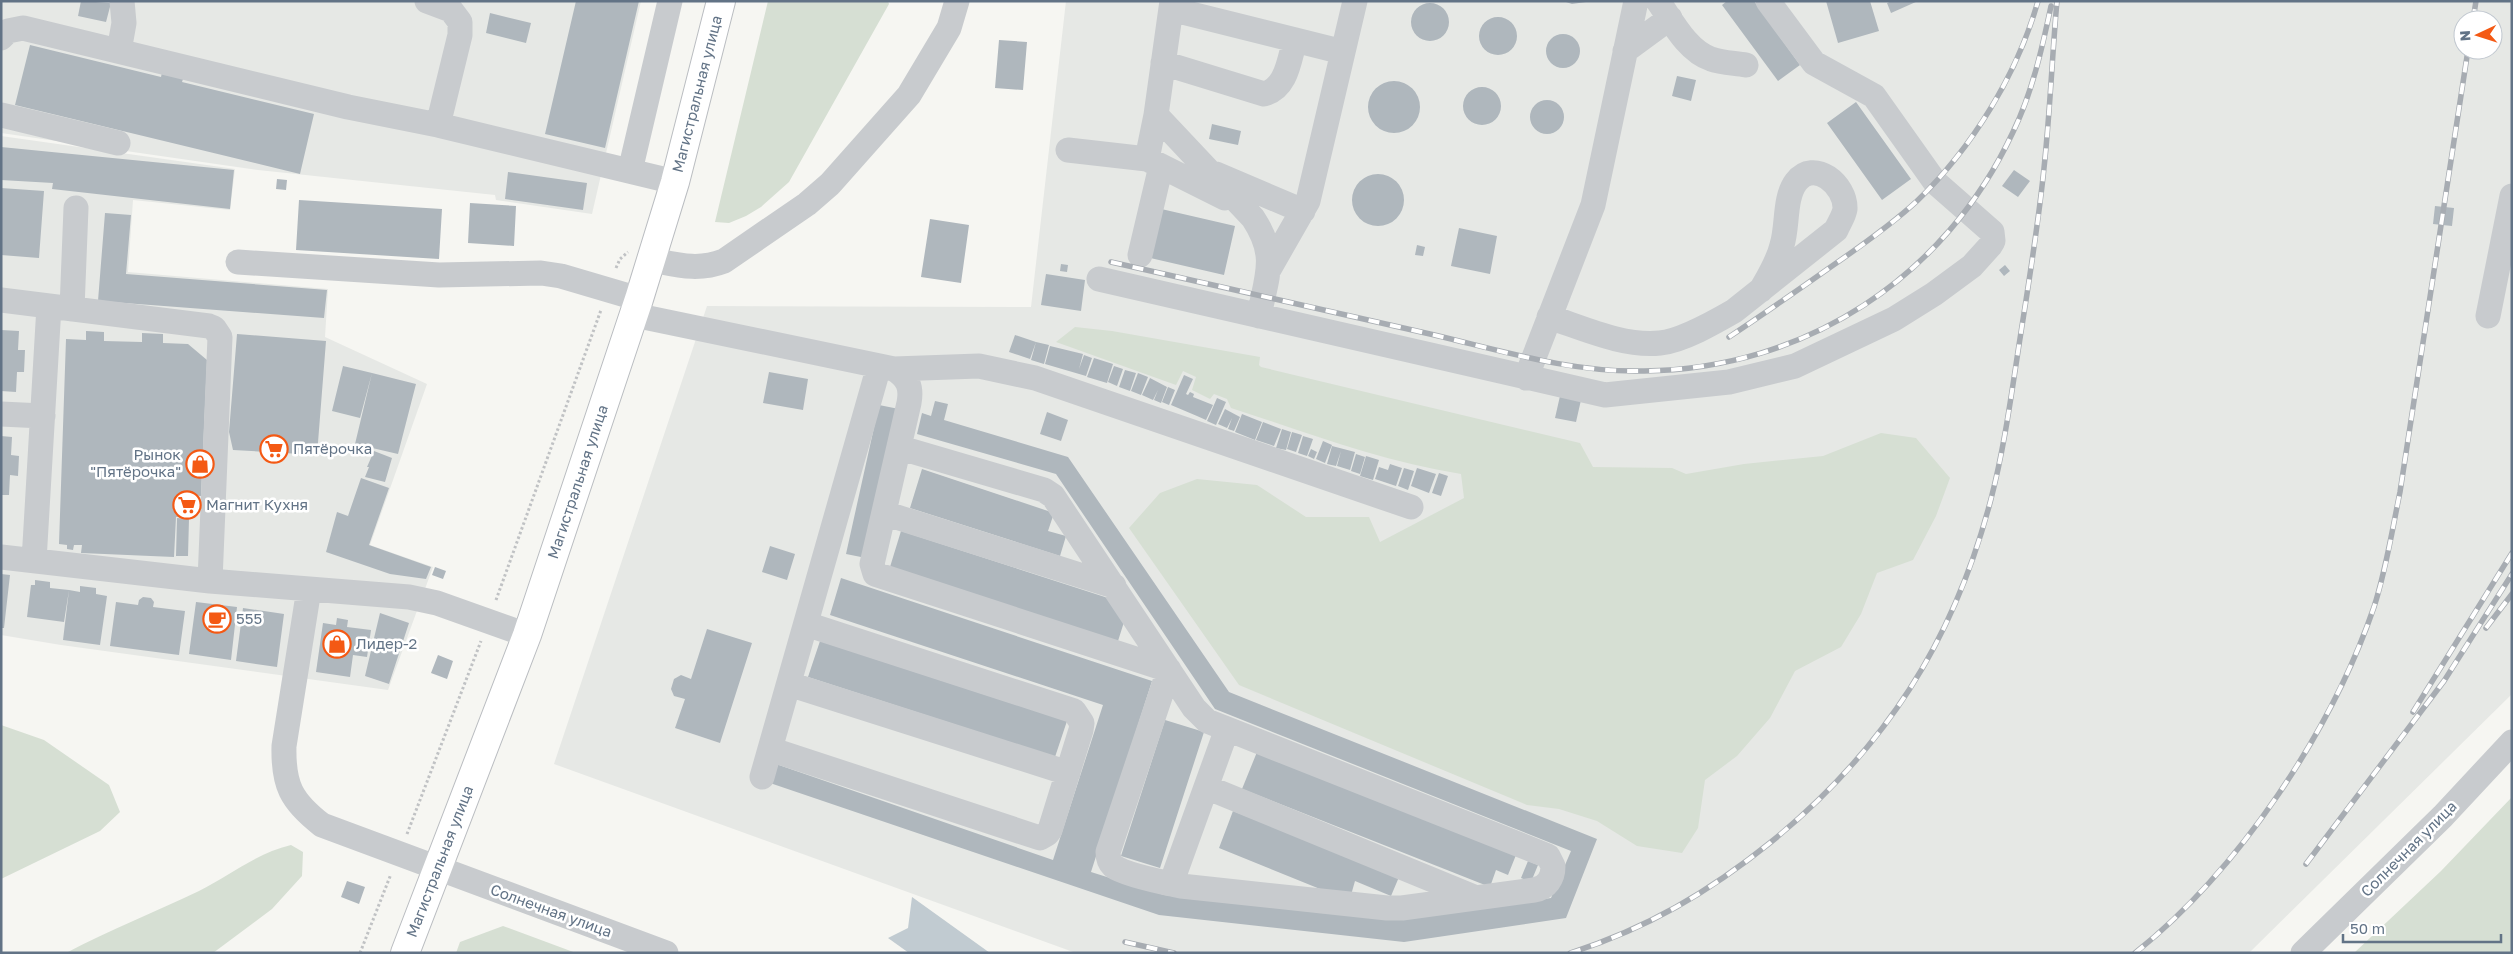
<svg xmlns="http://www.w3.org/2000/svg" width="2513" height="954" font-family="'Golos Text',sans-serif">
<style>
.built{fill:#e6e8e5;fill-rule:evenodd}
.green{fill:#d6dfd3}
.water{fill:#c1cbd1}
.building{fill:#afb7bd}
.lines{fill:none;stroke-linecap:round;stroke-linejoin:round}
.major-casing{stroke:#babdc1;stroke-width:30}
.path{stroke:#c0c2c4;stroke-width:3;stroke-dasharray:2.5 2.5;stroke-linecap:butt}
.minor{stroke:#c8cbce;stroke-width:25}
.major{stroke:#fff;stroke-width:28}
.rail-casing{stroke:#a7acb2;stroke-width:5.5}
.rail{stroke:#fff;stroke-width:4;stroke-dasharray:11;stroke-linecap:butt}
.labels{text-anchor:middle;stroke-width:5;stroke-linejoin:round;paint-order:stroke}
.street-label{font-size:15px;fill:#627386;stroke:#fff}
.poi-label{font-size:15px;fill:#627386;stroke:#fff;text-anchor:start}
</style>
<rect width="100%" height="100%" fill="#f6f6f2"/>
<path class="built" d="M1,1H641L592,214L496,200L495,195L258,170L1,133Z
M1066,1H2512V694L2249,953H1076L554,764L707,306L1031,307ZM2463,20H2493V50H2463Z
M1,136L235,169L230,210L133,200L128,272L328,289L325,337L427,384L370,545L433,567L388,690L61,645L1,635Z"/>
<path class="green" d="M768,1H888L889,4L789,182L761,207L746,216L729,223L715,222Z
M1075,327L1112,331L1260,357L1259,365L1261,367L1580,443L1593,467L1672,468L1686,474L1744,464L1823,456L1881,433L1916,438L1950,478L1936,516L1913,560L1877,573L1861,614L1841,647L1795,671L1770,718L1737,756L1705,780L1698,828L1682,853L1637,846L1597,821L1559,809L1527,805L1239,685L1129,528L1160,493L1197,479L1257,485L1306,517H1369L1380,542L1464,498L1461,474C1382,462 1306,432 1231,408L1227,399L1214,394L1210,399L1192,390L1196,377L1183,371L1176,385L1056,342Z
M1,725L44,740L109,785L120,812L100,831L1,879Z
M2512,797V953H2354L2441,871Z
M291,845L303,852L302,876L272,909L213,953H66C110,930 155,912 199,891C229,876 257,853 291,845Z
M503,926L576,953H456L460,942Z"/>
<path class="water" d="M912,897L990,953H909L888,938L908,928Z"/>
<path class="building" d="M81,1L111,3L106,22L78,16Z
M576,1H639L605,148L545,134Z
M1563,1H1586V2L1572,4Z
M1727,1H1754L1800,65L1778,81L1722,5Z
M1826,1H1870L1879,31L1838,43Z
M1892,1H1918L1891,13L1887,3Z
M1411 22a19 19 0 1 1 38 0a19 19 0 1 1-38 0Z
M490,13L531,23L526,43L486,33Z
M1479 36a19 19 0 1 1 38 0a19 19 0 1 1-38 0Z
M1546 51a17 17 0 1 1 34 0a17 17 0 1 1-34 0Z
M999,40L1027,42L1023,90L995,88Z
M30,45L161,77L163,68L185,73L182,82L314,114L300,174L15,105Z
M1677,76L1696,80L1691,101L1672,96Z
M1368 107a26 26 0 1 1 52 0a26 26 0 1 1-52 0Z
M1463 106a19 19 0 1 1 38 0a19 19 0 1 1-38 0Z
M1530 117a17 17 0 1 1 34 0a17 17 0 1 1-34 0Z
M1856,102L1911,179L1882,200L1827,123Z
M1212,124L1241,131L1238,145L1209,139Z
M1,147L234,170L230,209L52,189L53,183L1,180Z
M2014,170L2030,181L2018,197L2002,186Z
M508,172L587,183L583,210L505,199Z
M1352 200a26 26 0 1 1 52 0a26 26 0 1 1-52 0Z
M277,179L287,180L286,190L276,189Z
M1,188L44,191L39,258L1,255Z
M299,200L442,209L439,259L296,250Z
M470,203L516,206L514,246L468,243Z
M2435,206L2454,208L2452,226L2433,224Z
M1157,208L1235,226L1224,275L1146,257Z
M105,213L131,215L126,274L327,290L324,318L98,301Z
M930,219L969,225L961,283L921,277Z
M1459,228L1497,236L1490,274L1451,266Z
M1417,245L1425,247L1423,256L1415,255Z
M1061,264L1068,265L1067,272L1060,271Z
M2005,265L2010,271L2004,276L1999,270Z
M1046,274L1085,280L1081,311L1041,305Z
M1,330L19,331L18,350H25L24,372H17L16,392L1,391Z
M86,331L104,332V341L142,342V333L163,334V343L188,344L207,360L201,496L190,495L189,517H176L174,557L81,553L82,545H74L73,550L67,549V545L59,544L66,339L86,340Z
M237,334L326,341L317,455L233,450L229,432Z
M1015,335L1036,342L1030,359L1009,352Z
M1036,342L1049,345L1044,364L1031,360Z
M1050,346L1083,354L1079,369L1084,355L1092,358L1086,376L1045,364Z
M1094,358L1113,364L1107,383L1087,377Z
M343,366L372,373L360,418L332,411Z
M1114,366L1123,369L1117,386L1108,382Z
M1125,370L1136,373L1130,391L1119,387Z
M769,372L808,379L803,410L763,403Z
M372,373L416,384L398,454L355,444Z
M1138,373L1148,377L1141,395L1131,391Z
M1184,375L1193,379L1186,394L1188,395L1190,392L1194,394L1193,397L1213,405L1206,420L1197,416L1201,405L1197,416L1171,405Z
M1150,378L1167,387L1161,403L1154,400L1158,390L1153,400L1142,395Z
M1168,387L1175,390L1169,405L1162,402Z
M1560,396L1581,400L1576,422L1555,418Z
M1217,398L1226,402L1216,425L1207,421Z
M935,401L948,404L944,420L1068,457L1229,692L1597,839L1566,918L1404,942L1159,915L770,783L776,764L1053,860L1103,705L830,615L841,578L1152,681L1091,872L1164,895L1400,920L1551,898L1571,851L1215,709L1056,474L917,434L922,413L931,416Z
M879,405L899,409L866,558L846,554Z
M1225,409L1240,417L1234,431L1228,429L1232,418L1227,428L1218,424Z
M1047,412L1068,420L1061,441L1040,434Z
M1242,414L1262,422L1255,440L1235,432Z
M1263,422L1281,429L1274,446L1256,440Z
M1282,429L1291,432L1286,450L1276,448Z
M1292,432L1302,435L1296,452L1287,449Z
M1,436L12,437L11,455L19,456L18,476L10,475L9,495H1Z
M1303,436L1313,439L1307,456L1298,453Z
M1323,441L1332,445L1325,463L1316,459Z
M1332,446L1355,452L1350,470L1337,466L1341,451L1336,466L1327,464Z
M1311,449L1317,452L1314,459L1308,456Z
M374,451L392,458L385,482L365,477L369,467H367Z
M1356,454L1365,457L1360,474L1351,471Z
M1366,456L1379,460L1373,480L1360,476Z
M1390,464L1402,468L1396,486L1375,479L1379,467L1388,470Z
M1404,468L1414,471L1408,490L1398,486Z
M1417,468L1436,474L1429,493L1411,486Z
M922,469L1054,513L1048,531L1066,536L1060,556L910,508Z
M1439,473L1448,476L1441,496L1432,493Z
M361,478L389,488L369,545L431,567L426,579L390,574L326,552L337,512L348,516Z
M177,518L189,519L188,556H176Z
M901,531L1108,598L1124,622L1118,641L890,567Z
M770,546L795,554L787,580L762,572Z
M435,567L446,571L443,579L432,575Z
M1,574L10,575L4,628H1Z
M35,580L50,582V588L69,590L64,622L27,617L31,585H35Z
M80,586L96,588V594L107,596L100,645L63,640L69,590L80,592Z
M143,597L151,598L154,602L153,607L185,611L179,655L110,646L116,602L138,605L139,600Z
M196,602L237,607L231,660L189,654Z
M243,608L284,614L277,667L236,661Z
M380,613L409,623L389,684L365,676Z
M337,618L348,620L347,627L371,630L367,657L353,655L350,677L316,672L323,623L336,625Z
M707,629L752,643L720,743L675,728L685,699L674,696L671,689L674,679L681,675L691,679Z
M820,641L1067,721L1055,757L808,677Z
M438,655L453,661L447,679L431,673Z
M1165,720L1204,732L1160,868L1121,856Z
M1257,752L1516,855L1508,875L1496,870L1490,887L1242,789Z
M1233,811L1399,877L1391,896L1355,881L1351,895L1325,891L1219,848Z
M1528,861L1538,865L1531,882L1521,878Z
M347,881L365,887L359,904L341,897Z"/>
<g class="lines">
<g class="major-casing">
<g id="major">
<path id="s1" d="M405,953L527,635L639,299L675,182L721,1"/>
</g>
</g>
<path class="path" d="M616,268L620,259L628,252
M496,600L601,310
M407,834L481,641
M360,953L391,874"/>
<path class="minor" d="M427,1L451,10L460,22V35L438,125
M1172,1L1156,115L1253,218C1278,256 1267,275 1259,316
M1658,1C1672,21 1687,51 1711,59C1722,63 1735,63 1746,65
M1171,9L1343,52
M1,38L8,31L23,28L348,107L438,125L675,182
M119,51L124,23L122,1
M1625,51L1670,18
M1163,63L1264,94C1287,88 1289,60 1295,40
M1,115L118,143
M1068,150L1147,159L1156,115
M1147,159L1225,198
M630,171L670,1
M1216,174L1303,211
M1140,255L1161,166
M652,260C678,265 698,271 724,261L807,204L830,184L909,95L949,28L957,1
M238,262L439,275L541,273L561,276L639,299
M1268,271L1308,201L1355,1
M1099,279L1605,395L1729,382L1795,366L1894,319L1934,294L1972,266L1990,246L1993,241L1992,232L1935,182L1874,96L1814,63L1768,1
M1,300L209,326L214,328L220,337L210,581
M72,309L76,208
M634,315L894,369C908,378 912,387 909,403L872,564L875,574L1169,670L1108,852C1108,857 1109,862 1113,866C1125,875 1166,883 1181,886L1387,908H1402L1534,890C1547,888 1553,878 1553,866L1548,856L1207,721L1194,708L1053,496L1044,490L901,448
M2488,316L2512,196
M1549,317C1583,328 1624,347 1660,343C1682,341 1715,322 1734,311L1836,230C1839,223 1844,216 1845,209C1846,185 1814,158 1796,182C1784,198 1788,226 1782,245C1778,262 1769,276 1761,290
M894,369L979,366L1035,378L1411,507
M1526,378L1593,205L1636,1
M1,414L43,416
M884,513L1114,586
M1,557L210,581L409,597L437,603L527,635
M34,561L49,306
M309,589L284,746C283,785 291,801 322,825L666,953
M789,684L1068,773
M770,749L1040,838L1047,834L1050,830L1081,730L1082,723L1074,711L806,624
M762,777L879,366
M1206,787L1474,897
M1171,884L1227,729
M2303,953L2443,816L2512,742"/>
<use href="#major" class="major"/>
<g class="rail-casing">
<path id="rail" d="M2473,20L2476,1
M1111,262C1218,286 1324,310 1430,334C1499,350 1572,373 1644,371C1805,369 1945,278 2013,132C2032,93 2042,49 2051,6
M1729,337C1764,314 1798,290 1832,266C1861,246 1891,225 1917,201C1972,148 2017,75 2038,1
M2486,628L2512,594
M2413,712L2512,553
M2306,864L2444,681L2512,574
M1125,942L1174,953
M1570,953C1646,929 1709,892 1771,842C1884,750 1954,641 1991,499C2004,449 2011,397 2019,345C2028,287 2038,228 2044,168C2050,113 2052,57 2057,1
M2135,953C2239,870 2331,732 2374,607C2386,570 2392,531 2400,492L2468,50"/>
</g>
<use href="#rail" class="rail"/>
</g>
<defs>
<g id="supermarket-ring" transform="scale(1.4375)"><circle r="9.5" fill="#fff" stroke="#f45914" stroke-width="1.5"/><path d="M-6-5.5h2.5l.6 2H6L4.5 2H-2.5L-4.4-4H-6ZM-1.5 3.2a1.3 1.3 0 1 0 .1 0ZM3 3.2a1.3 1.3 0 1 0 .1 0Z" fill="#f45914"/></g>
<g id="shop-ring" transform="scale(1.4375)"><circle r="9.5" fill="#fff" stroke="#f45914" stroke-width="1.5"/><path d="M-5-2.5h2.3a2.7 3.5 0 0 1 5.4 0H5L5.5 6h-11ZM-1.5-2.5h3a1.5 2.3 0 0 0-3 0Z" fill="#f45914"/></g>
<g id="cafe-ring" transform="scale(1.4375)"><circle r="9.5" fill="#fff" stroke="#f45914" stroke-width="1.5"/><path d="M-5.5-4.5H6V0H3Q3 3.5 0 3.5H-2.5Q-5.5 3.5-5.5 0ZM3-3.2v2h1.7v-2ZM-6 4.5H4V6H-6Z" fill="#f45914"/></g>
</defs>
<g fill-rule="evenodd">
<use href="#supermarket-ring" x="274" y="449"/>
<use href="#shop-ring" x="200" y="464"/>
<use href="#supermarket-ring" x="187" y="505"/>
<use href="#cafe-ring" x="217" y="619"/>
<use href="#shop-ring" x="337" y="644"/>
</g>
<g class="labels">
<g class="street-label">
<text dy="5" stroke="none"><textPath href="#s1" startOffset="908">Магистральная улица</textPath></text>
<text dy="5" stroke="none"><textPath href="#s1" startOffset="502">Магистральная улица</textPath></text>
<text transform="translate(2409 849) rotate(-45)" y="5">Солнечная улица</text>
<text dy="5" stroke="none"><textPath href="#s1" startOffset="98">Магистральная улица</textPath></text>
<text transform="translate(551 911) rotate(20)" y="5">Солнечная улица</text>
</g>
<g class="poi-label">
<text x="293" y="454">Пятёрочка</text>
<text x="181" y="460" text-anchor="end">Рынок<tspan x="181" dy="17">"Пятёрочка"</tspan></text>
<text x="206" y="510">Магнит Кухня</text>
<text x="236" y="624">555</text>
<text x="356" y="649">Лидер-2</text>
</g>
</g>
<rect width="2513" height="954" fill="none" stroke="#627386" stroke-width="5"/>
<g transform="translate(2478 35) rotate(266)"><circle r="24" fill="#ffffff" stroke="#c0c7cf"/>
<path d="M0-4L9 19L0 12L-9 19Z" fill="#f45914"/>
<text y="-8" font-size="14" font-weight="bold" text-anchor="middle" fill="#627386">N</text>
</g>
<path d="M2343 934v8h158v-8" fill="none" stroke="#627386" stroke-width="2.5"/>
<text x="2350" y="934" font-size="15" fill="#627386" stroke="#ffffff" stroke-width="4" paint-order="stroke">50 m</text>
</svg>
